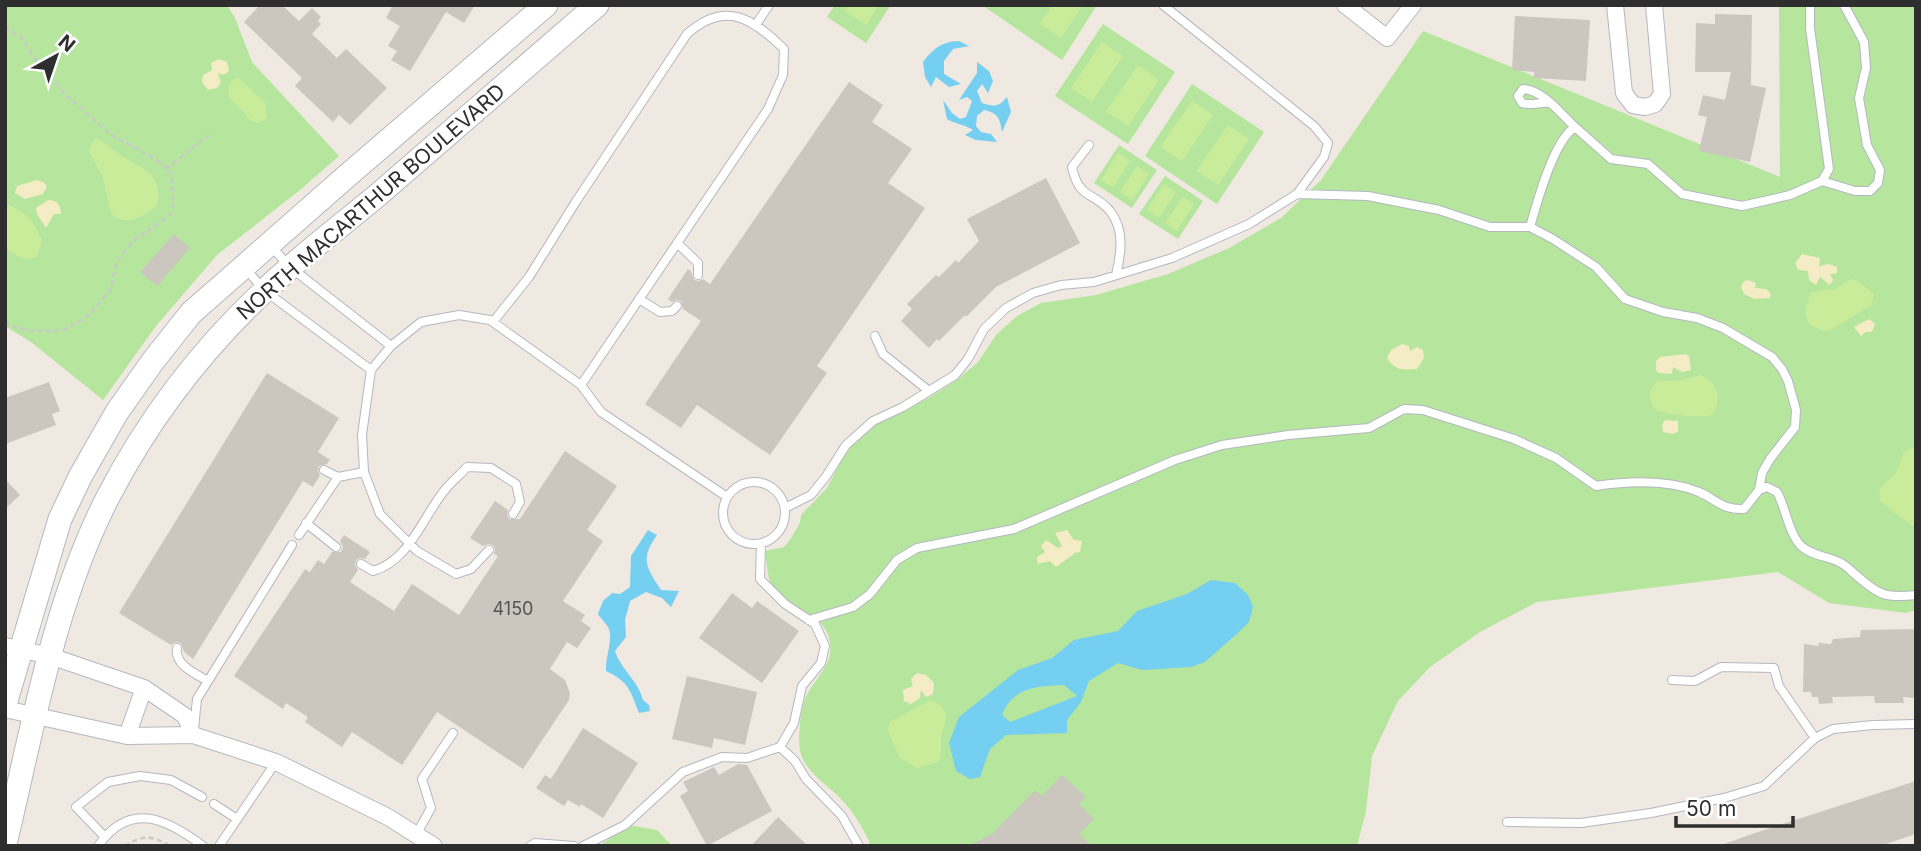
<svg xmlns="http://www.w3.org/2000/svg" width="1921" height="851" font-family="Inter,sans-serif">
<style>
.green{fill:#b6e59e}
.sand{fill:#f3ecc5}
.pitch{fill:#c9ec9a}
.water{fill:#75cff0;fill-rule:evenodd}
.building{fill:#cbc7bf}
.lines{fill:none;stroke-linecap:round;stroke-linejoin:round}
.service-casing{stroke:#b4b7c1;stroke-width:10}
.minor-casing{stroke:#b4b7c1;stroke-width:18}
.secondary-casing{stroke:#b4b7c1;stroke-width:25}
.path{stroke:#c9c9c9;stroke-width:2.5;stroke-dasharray:5 3.5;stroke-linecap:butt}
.service{stroke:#fff;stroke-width:8}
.minor{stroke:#fff;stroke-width:16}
.secondary{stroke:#fff;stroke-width:23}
.labels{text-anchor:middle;stroke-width:5;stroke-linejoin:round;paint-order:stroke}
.number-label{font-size:18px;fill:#555452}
.street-label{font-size:21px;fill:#2e2e2e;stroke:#fff}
</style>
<rect width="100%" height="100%" fill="#efe9e1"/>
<path class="green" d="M5,5H227L235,18L252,62L339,156L300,190L217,255L156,326L103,400L31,342L5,326Z
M835,5H891L866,43L827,17Z
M982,5H1097L1062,60Z
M1779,5H1916V610L1906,613L1829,603L1778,572L1537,602L1480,632L1430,667L1398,701L1372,756L1366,811L1357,846H866L870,843C862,827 854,812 841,799C827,784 804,772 800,750C798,736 800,716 804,702C812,678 839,664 828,635C819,610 787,610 773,588C767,579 767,562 765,551L784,547L790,540L800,523L801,515L827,488L849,446L867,430L888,417L925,400L957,380L978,362L996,335L1017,316L1041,303L1096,295L1168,274L1229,248L1281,218L1321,180L1423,31L1780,177Z
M1103,24L1175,72L1128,144L1055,96Z
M1192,84L1264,132L1217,204L1145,156Z
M1119,145L1157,170L1132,208L1094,183Z
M1165,176L1203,201L1178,239L1139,214Z
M629,825L657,830L672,846H599Z"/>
<path class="sand" d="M219,59L227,62L229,71L224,75L218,73L221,83L217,88L208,90L202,82L203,75L212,70L211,63Z
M37,180L43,182L47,186L43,194L25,199L15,193L17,186Z
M48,200C58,200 60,205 61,214H54L46,228L37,214L36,208Z
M1802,254L1820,258L1819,266L1829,264L1837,267V273L1830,274L1833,280L1830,285L1820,277L1816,285L1809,280L1808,271L1798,270L1795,263Z
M1748,280L1756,283L1755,288L1766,289L1771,294L1770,298L1755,299L1744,294L1741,287L1744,281Z
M1869,319L1875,324L1872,332H1866L1861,336L1854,327Z
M1402,344L1409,346L1410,351L1417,347L1423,350L1424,358L1417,369C1403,370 1395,371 1387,358L1391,350Z
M1685,354L1689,356L1691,370L1682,372L1673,367L1672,374L1659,373L1656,370V361L1660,357Z
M1665,420L1678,421V432L1672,434L1663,432L1662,425Z
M1067,530L1074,540L1082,541L1080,552L1075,553L1056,567L1050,561L1038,564L1037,557L1045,552L1041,546L1046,540L1058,548L1062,546L1055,533Z
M917,673L926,675L934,683L933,694L926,697L921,690L920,698L911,704L904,701L903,690L913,686L911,679Z"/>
<path class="pitch" d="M849,5H879L866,25L845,11Z
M1052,5H1083L1061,38L1040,24Z
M1102,42L1123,56L1092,102L1071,88Z
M1138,65L1159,80L1128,126L1106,112Z
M239,78L266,104L267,117C255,130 249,119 241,109C237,105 232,101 229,97L228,87L234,79Z
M1192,101L1213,115L1182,161L1160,147Z
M1228,125L1249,139L1218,185L1196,171Z
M96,139C107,143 115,153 125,158C147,170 163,176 157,205C144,217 131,225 114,217L109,208L103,178L89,151L92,142Z
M1118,153L1130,161L1113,187L1101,180Z
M1137,166L1149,174L1132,200L1120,192Z
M1164,184L1176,192L1159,218L1147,210Z
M1183,197L1194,204L1177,231L1165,223Z
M5,204C25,209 34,222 42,240L37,257C24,263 16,255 5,248Z
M1851,279L1858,281L1874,294L1871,305L1829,331H1822L1809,324L1805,312L1810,294L1816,291L1835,289Z
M1700,375C1720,382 1721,398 1713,415C1704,418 1662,415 1656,409C1651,405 1651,399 1649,393L1657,381H1678Z
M1912,447L1916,449V527C1911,526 1881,503 1880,499C1879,497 1880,489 1881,487L1896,473L1904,452Z
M930,700C956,710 943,722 941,739C940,749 943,753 938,762L917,768L900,758L887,729L890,722Z"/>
<path class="water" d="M959,41L969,46L953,49L944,61V74L961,84L949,87L936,77L931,87L925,77L923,62C934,48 941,42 959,41Z
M977,62L989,71L993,81L988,93L982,84L977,91L982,103C994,107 999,107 1007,97L1011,112L1002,132C1000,118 998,113 984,110L977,116L976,126L981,132L991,134L997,142L976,140L965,135L973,130C964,124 955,124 947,119L943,100L952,113L960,119L966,117L972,101L967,97L959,100L977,73Z
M648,530L657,535C640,559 646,567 661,590L679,591L671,607L662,598L646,592L630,601L625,620L626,637L615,651C621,670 638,680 643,700L649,705L650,711L639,713C630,690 629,682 606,671C605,658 613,641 609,629C607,624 601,619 598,614L603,601L612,593L620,594L630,587L631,556Z
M1211,580L1235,583L1248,595L1253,607L1249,622L1240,631L1205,662L1191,667L1142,670L1118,663L1089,681L1081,702L1067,720V733L1006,735L990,749L980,777L970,779L956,771L949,743L959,717L1018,670L1052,658L1074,640L1118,631L1137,611L1187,594ZM1064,685L1077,696L1010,722L1002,715C1013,687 1037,686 1064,685Z"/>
<path class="building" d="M260,5H282L299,21L312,8L321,17L318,21L321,24L312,34L337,58L346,49L387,88L350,125L339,115L333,122L295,86L302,78L244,22Z
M393,5H475L464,23L446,12L410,71L391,60L397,51L388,46L400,26L386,18Z
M1715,14L1752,15L1751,85L1766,88L1750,162L1699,151L1707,117L1698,115L1703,95L1725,100L1731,72H1695L1696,23L1715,24Z
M1515,16L1590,20L1586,81L1534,78V72L1512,70Z
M849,82L883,105L872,122L912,149L888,183L925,208L817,366L827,373L770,455L697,405L681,428L645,404L701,321L683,309L681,301L676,300L672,302L668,299L688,269L691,271L694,280L699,281L703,279L710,284Z
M1046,178L1080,243L996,287L966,317L965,315L939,341L937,339L929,348L901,321L912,309L907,304L936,275L939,277L956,260L958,263L979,241L967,219Z
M174,234L190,248L157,286L140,272Z
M267,373L339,418L318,452L330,460L327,464L319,466L318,471L320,475L313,487L303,481L193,659L184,652L181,643L176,642L171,645L119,613Z
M49,382L60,411L52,414L56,425L5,444V398Z
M565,451L617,486L587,530L603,541L563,601L585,615L581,621L591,628L577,648L567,642L550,669L565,680L570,693L569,700L523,769L437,712L402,765L352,732L342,747L305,722L308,717L286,703L283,709L234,676L305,569L310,572L318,560L324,564L332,552H341L343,547L340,541L344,535L370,552L365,559L360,558L356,560L355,565L358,570L350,582L394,611L412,584L459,615L498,556L494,554L495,549L493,545L488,544L483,546L470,538L495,501L508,510L507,515L509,519H520Z
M5,479L20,495L5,509Z
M732,593L752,608L757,601L799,631L762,683L699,638Z
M1916,629V698L1903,697L1904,703H1875L1874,696L1832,697L1833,703L1819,704L1818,697H1812L1811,692H1803L1804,644L1819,646L1818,643L1831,644L1833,639L1860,637L1861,630Z
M687,676L757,692L745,745L714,738L712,748L672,739Z
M583,728L638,763L603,818L581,804L580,807L568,800L564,806L536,788L545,775L551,779Z
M738,764L747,765L772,811L707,846L680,796L688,791L683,782L714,767L719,775Z
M1062,775L1086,797L1079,804L1094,819L1079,834L1092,846H968L993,833L1035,790L1042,796Z
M1916,781V834L1880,846H1724V844L1752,834Z
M778,817L808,846H751Z"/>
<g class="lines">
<g class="service-casing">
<path id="service" d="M757,23L769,5
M1549,103C1540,102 1530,106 1522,103L1518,96L1523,89C1543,90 1561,114 1575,127
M1089,145L1072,167C1079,200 1093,191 1110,211C1125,230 1121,254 1116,275
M1822,181L1855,191H1870L1878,183L1880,170L1867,145L1859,98L1866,68L1864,42L1844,5
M1530,227C1537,202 1554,140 1575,127L1611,159L1648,164L1682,194L1742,206L1790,195L1822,181L1829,169L1810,28V5
M677,243L698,263V275
M270,245L290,267L391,346
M246,269L265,291L371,370
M639,299L660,312L672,311L677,306
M493,322L529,277L575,203L687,34C725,0 752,18 784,49L783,75L768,109L581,385
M875,336L883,354L929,391
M324,470L338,477
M723 513a31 31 0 1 1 62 0a31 31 0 1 1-62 0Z
M1759,490L1767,487L1777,492C1786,508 1788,532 1801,546C1812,556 1828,556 1841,563C1847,566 1852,572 1857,576C1880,596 1886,598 1916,595
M785,508L811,495L827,475L846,445L873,421L903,407L955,375L968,359L984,329L1006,308L1033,293L1061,285L1094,282L1172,258L1249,224L1297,194L1324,157L1328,143L1314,126L1163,5
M306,523L336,547
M299,535L338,477L364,472
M489,550L471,569L456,574L417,551L380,514L364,472L362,435L371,370L391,346L421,322L459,315L490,320L581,385L601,412L727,497
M361,564L373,571C409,561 423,517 444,491C451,482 460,475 467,467L491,468L516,484L520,502L513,514
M809,620L853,607L870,594L897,560L917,548L1014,529L1175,460L1222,445L1288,435L1369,428L1404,409L1423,410L1514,439L1556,458L1596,486C1629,481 1667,479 1699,492C1717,500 1722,510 1744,509L1759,490L1762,473L1770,459L1795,427L1796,410L1788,381L1782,369L1772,357L1723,328L1697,318L1663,312L1625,299L1596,267L1553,239L1530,227H1490L1439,210L1368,196L1297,194
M177,648C174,665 196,674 208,681
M1672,680L1695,681L1721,667L1774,668L1779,686L1815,738
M194,728L197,699L292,545
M780,747L795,761L806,779L842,816L859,846
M214,804L237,819
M1507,822L1581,823L1651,813L1724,798L1764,786L1815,738L1833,729L1873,725L1916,724
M416,835L431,808L422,779L453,733
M104,836L76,807L108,782L140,776L171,780L202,797
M98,846C130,800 167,819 203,846
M219,846L276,762
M530,846L535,843L574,846
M583,846L625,825L683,772L722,757L747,758L780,747L794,723L802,686L821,663L825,646L815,624L785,604L760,579L761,544"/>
</g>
<g class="minor-casing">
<path id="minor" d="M1345,5L1387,38L1413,5
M1615,5L1624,93L1633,105L1645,107L1655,104L1662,94L1654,5
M5,646L50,656L144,688L185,716L193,735
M5,709L127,736L193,735L276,762L388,817L434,846
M127,736L144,688"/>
</g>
<g class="secondary-casing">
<path id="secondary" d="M5,704L60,519L81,475L117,412L153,361L191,313L348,175L546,5
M5,844C33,728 53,604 108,497C152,412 213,335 285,272C315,245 348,220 379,194C452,131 524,68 597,5"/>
</g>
<path class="path" d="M5,27L22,38L38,64L67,96L110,134L162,163L171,174L173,206L170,215L133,241L122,254L116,265L110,290L92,312L79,321L64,330L35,331L21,329L5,323
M166,169L209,135
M125,846C142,835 153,835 169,846"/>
<use href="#service" class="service"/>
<use href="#minor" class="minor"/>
<use href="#secondary" class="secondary"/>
</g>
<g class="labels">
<g class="number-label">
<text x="513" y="615">4150</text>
</g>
<g class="street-label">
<text transform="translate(371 202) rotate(-41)" y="7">NORTH MACARTHUR BOULEVARD</text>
</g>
</g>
<rect width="1921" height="851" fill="none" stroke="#2e2e2e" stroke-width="14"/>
<g transform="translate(56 56) rotate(40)" stroke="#ffffff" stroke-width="5" paint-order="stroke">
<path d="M0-5L12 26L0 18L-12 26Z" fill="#2e2e2e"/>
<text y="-10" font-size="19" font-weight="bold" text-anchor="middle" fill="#2e2e2e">N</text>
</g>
<path d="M1676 816v10h117v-10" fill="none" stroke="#2e2e2e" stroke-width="3.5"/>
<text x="1686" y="816" font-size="21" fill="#2e2e2e" stroke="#ffffff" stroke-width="5" paint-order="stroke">50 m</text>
</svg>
